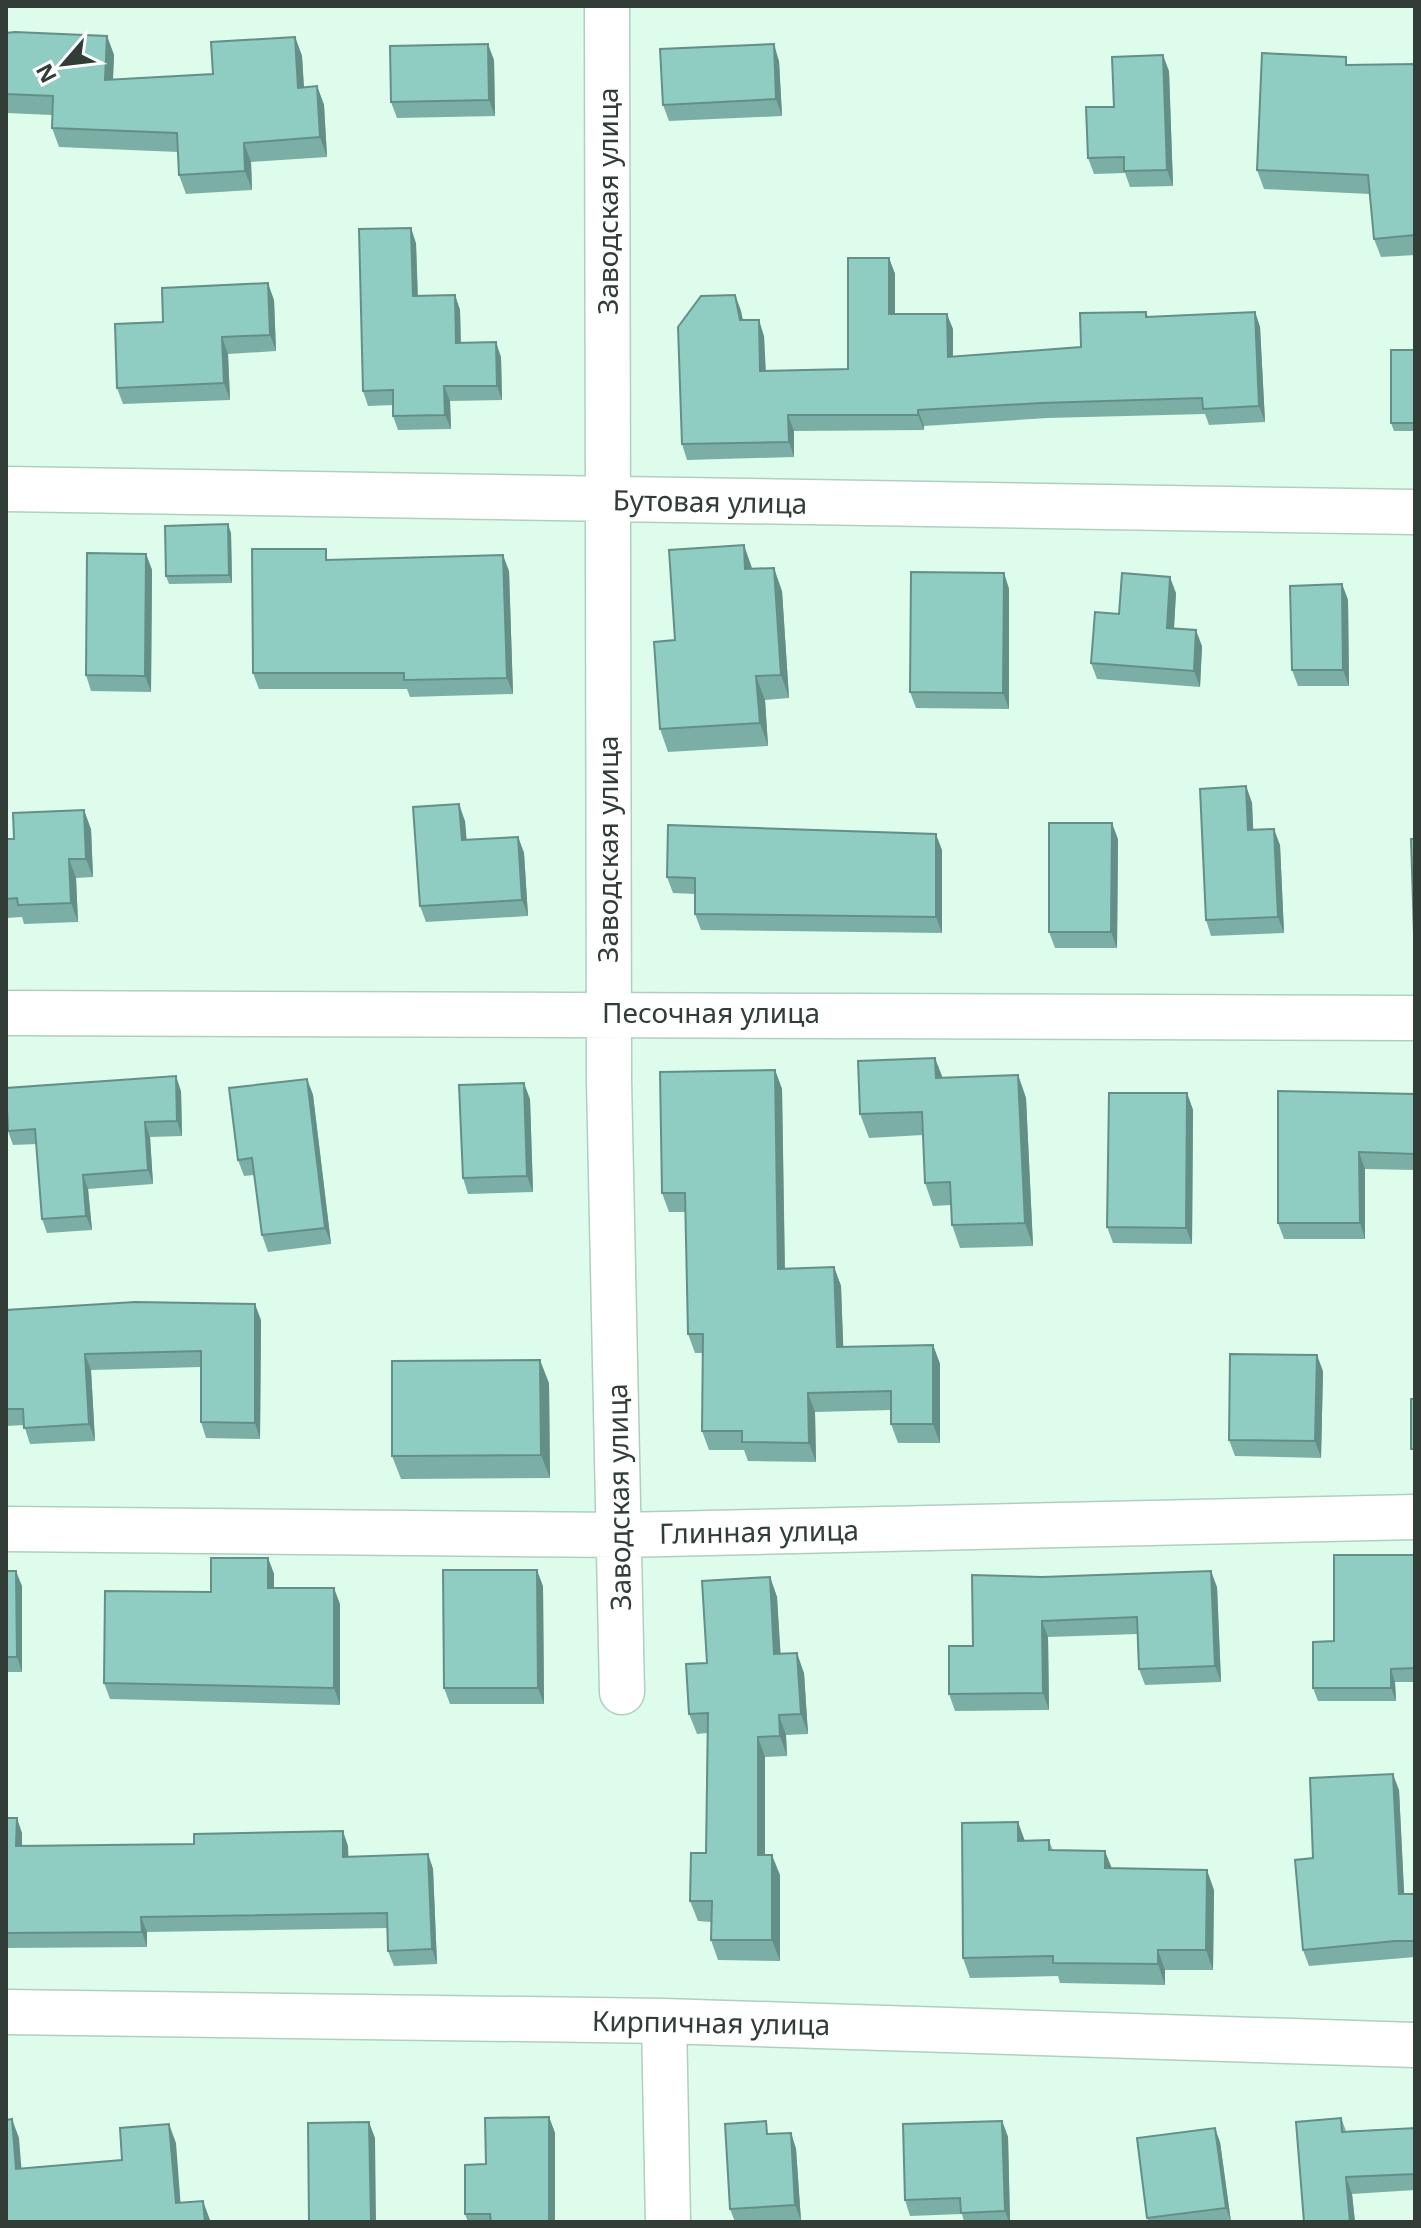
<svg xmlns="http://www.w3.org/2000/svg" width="1421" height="2228" font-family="'Noto Sans',sans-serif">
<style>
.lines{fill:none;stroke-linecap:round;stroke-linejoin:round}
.minor-casing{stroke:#b1cfbe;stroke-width:47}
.minor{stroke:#fff;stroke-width:44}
.wall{fill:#7bafa6}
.shaded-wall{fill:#648f87}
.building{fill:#8fccc1;stroke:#648f87;stroke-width:2}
.labels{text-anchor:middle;stroke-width:7;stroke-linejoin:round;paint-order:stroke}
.street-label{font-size:28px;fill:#313d36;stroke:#fff}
</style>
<rect width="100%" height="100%" fill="#defceb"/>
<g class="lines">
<g class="minor-casing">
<path id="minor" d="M607,6L609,1080L622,1692
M6,489L1415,512
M6,1013L1415,1018
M6,1529L621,1535L1415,1517
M6,2012L664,2021L1415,2045
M664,2021L668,2222"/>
</g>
<use href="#minor" class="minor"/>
</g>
<path class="wall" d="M6,33L107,36L114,55L113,80L213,74L295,37L302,56L304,87L317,86L324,105L327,157L251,162L252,190L186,194L179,175L178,152L59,147L52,128V115L6,113Z
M494,60L495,116L397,118L391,102Z
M779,61L782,116L669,121L663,105Z
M1415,64V255L1381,257L1374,239L1370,194L1264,189L1257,170L1349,65Z
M1169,71L1173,186L1130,187L1125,173L1094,174L1088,158L1114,107Z
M416,243L418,296L455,295L460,310L461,343L501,357L502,400L450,401L451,429L398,430L393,416V405L368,406L363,391Z
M889,258L895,274V314L953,329V357L1081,347L1146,312L1148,317L1255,312L1260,327L1265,422L1209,425L1205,414L1047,418L924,426V430L794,431V457L687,460L682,444L735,295L741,311L743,320L764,336L766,371L848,369Z
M274,300L276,351L228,354L230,400L123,404L117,388L163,322Z
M1415,350V431H1394L1391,423Z
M231,533L232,583L169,584L166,576Z
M146,554L152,570L151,692L91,691L86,675Z
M330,560L509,571L513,694L410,697L407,689H259L253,673Z
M752,569L782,591L789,698L765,700L768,746L668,752L660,729L675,640Z
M1004,573L1009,589V709L916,708L910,692Z
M1342,584L1348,600L1349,686H1298L1292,670Z
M1176,593L1174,628L1202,646L1200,687L1097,679L1091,663L1119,614Z
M1246,786L1252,803L1253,830L1280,845L1284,933L1211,936L1206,920Z
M465,821L466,840L518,837L524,853L528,916L426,922L420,906Z
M91,829L93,877L76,878L78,922L24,924L22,917L6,918V839Z
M1118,839L1117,948H1055L1049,932Z
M942,850V933L701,930L695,914V894L673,893L667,877Z
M775,1070L782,1089L785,1268L834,1267L841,1286L843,1347L933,1345L940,1364V1443H898L891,1424V1410L815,1412L816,1462L748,1461L744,1450H709L702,1431L703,1353H695L688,1334L686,1212H669L662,1193Z
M1018,1075L1026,1098L1033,1246L960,1248L952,1225L951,1205L933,1206L925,1183L923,1135L869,1138L860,1114L942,1078Z
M307,1079L313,1095L331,1244L268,1252L262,1235L254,1175L244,1176L238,1160Z
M181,1091L182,1136L150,1137L153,1184L88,1189L92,1230L47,1233L42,1219L37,1144L13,1145L8,1131Z
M1187,1093L1193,1110L1192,1244L1113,1243L1107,1227Z
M1415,1094V1170L1365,1169V1239H1284L1278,1223Z
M530,1099L533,1192L468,1194L463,1178Z
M6,1310L261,1320L260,1439L206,1438L201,1422V1367L91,1370L95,1441L30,1444L24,1425L6,1426Z
M1323,1371L1321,1458L1235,1456L1229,1440Z
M549,1383L550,1478L401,1479L392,1456Z
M1415,1555V1682H1395L1396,1701H1318L1313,1688L1334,1641Z
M268,1558L274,1574V1588L340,1604V1705L110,1699L104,1683L211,1592Z
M6,1571L22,1586V1672H6Z
M972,1575L1217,1587L1221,1682L1145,1685L1139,1669L1137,1634L1048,1637L1049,1710L955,1711L949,1694L973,1646Z
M770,1577L777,1597L780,1654L804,1673L808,1734L786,1735L787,1756L765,1757V1855L780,1875V1961L718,1960L711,1940V1922L698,1921L690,1901L706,1853L707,1733L697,1734L689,1714L707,1663Z
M543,1586L544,1704H450L444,1688Z
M1399,1790L1404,1894H1415V1957L1309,1966L1303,1950L1313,1858Z
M6,1818L22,1833V1846H348V1857L428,1854L433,1869L437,1964L394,1966L388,1951L387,1928L147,1932V1947L6,1948Z
M1018,1822L1025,1841L1049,1840L1053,1851L1111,1868L1214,1890L1213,1970H1165V1985L1060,1983L1058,1976L970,1978L963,1958Z
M549,2117L555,2133V2222H468L465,2214L486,2164Z
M1341,2118L1346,2131L1415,2128V2190L1352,2194L1355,2222H1304Z
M1002,2121L1008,2137L1010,2222H964L962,2214L910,2216L905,2200Z
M791,2133L796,2149L801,2221L735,2222L730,2209L771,2134Z
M1220,2142L1231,2222H1149L1147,2218Z"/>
<path class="shaded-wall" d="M107,36L114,55L112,99L105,80Z
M295,37L302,56L305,107L298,88Z
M488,44L494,60L495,116L489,100Z
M774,44L779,61L782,116L776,99Z
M1163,55L1169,71L1173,186L1167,170Z
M317,86L324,105L327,157L320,137Z
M244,143L251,162L252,190L245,171Z
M411,228L416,243L418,310L413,296Z
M889,258L895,274V330L889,314Z
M268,283L274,300L276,351L270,335Z
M455,295L460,310L461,357L456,343Z
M735,295L741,311L745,336L740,320Z
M1255,312L1260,327L1265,422L1259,406Z
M947,314L953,329V373L948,357Z
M759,320L764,336L766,387L760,371Z
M222,337L228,354L230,400L224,383Z
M496,342L501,357L502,400L497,386Z
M444,386L450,401L451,429L445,415Z
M918,410L924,426V430L918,415Z
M788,415L794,431V457L789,442Z
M228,524L231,533L232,583L229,575Z
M744,545L752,568L754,593L745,569Z
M146,554L152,570L151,692L145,676Z
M503,555L509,571L513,694L507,678Z
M774,568L782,591L789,698L781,675Z
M1004,573L1009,589V709L1003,693Z
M1170,577L1176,593L1173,644L1167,628Z
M1342,584L1348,600L1349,686L1343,670Z
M1196,630L1202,646L1200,687L1194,671Z
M756,676L765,700L768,746L760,723Z
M1246,786L1252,803L1254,846L1248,830Z
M459,804L465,821L468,856L462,840Z
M84,810L91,829L93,877L86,859Z
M1112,823L1118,839L1117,948L1111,932Z
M1274,829L1280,845L1284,933L1278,917Z
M936,834L942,850V933L936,917Z
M518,837L524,853L528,916L522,900Z
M69,859L76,878L78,922L71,903Z
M935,1058L944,1081L936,1078Z
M775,1070L782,1089L785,1287L778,1269Z
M1018,1075L1026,1098L1033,1246L1025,1223Z
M176,1076L181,1091L182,1136L177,1121Z
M307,1079L313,1095L331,1244L325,1228Z
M524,1083L530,1099L533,1192L527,1176Z
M1187,1093L1193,1110L1192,1244L1186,1228Z
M145,1122L150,1137L153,1184L148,1170Z
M1359,1152L1365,1169V1239L1360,1223Z
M83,1175L88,1189L92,1230L86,1216Z
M834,1267L841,1286L844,1365L837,1347Z
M255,1304L261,1320L260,1439L255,1423Z
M933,1345L940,1364V1443L933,1424Z
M85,1354L91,1370L95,1441L89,1424Z
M1317,1355L1323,1371L1321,1458L1315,1441Z
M540,1360L549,1383L550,1478L541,1455Z
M808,1393L815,1412L816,1462L809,1443Z
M268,1558L274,1574V1604L268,1588Z
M537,1570L543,1586L544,1704L538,1688Z
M16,1571L22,1586V1672L17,1657Z
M1211,1571L1217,1587L1221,1682L1215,1666Z
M770,1577L777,1597L782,1675L774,1654Z
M334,1588L340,1604V1705L334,1688Z
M1042,1621L1048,1637L1049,1710L1043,1693Z
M797,1653L804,1673L808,1734L801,1714Z
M1391,1669L1395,1682L1396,1701L1391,1688Z
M779,1715L786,1735L787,1756L780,1736Z
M758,1737L765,1757V1875L758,1855Z
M1393,1774L1399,1790L1405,1910L1399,1894Z
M17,1818L22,1833V1861L16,1846Z
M1018,1822L1025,1842L1018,1841Z
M343,1831L348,1846L349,1872L343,1857Z
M1105,1851L1113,1871L1105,1868Z
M428,1854L433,1869L437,1964L432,1949Z
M772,1855L780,1875V1961L772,1940Z
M1207,1870L1214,1890L1213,1970L1206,1950Z
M141,1917L147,1932V1947L142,1932Z
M1158,1950L1165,1970V1985L1158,1964Z
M549,2117L555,2133V2222H549Z
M12,2119L19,2138L23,2188L16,2169Z
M1002,2121L1008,2137L1010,2222H1009L1005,2211Z
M369,2122L375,2138L376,2222H371Z
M169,2124L176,2143L182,2222L176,2203Z
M1215,2128L1220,2142L1231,2222L1226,2208Z
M791,2133L796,2149L801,2221L795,2205Z
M1346,2177L1352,2194L1355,2222H1350Z
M203,2201L210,2220V2222H205Z"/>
<path class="building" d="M15,32L107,36L105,80L213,74L211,42L295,37L298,88L317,86L320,137L244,143L245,171L179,175L177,133L52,128L53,96L6,94V33Z
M488,44L489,100L391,102L390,46Z
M774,44L776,99L663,105L660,49Z
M1262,53L1346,57V65L1415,64V235L1374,239L1368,175L1257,170Z
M1163,55L1167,170L1124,171V157L1088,158L1086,107H1114L1112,57Z
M411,228L413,296L455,295L456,343L496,342L497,386H444L445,415L393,416V390L363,391L359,229Z
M848,258H889V314H947L948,357L1081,347L1080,313L1146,312V317L1255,312L1259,406L1203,409L1202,398L1041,403L918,410V415H788L789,442L682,444L678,327L701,296L735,295L740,320H759L760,371L848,369Z
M268,283L270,335L222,337L224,383L117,388L115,324L163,322L162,288Z
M1391,350H1415V423H1391Z
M228,524L229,575L166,576L165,526Z
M744,545L745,569L774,568L781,675L756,676L760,723L660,729L654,642L675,640L669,550Z
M252,549H326V560L503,555L507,678L404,680V673H253Z
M87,553L146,554L145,676L86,675Z
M911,572L1004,573L1003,693L910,692Z
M1122,573L1170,577L1167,628L1196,630L1194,671L1091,663L1095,612L1119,614Z
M1342,584L1343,670H1292L1290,586Z
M1246,786L1248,830L1274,829L1278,917L1206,920L1200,789Z
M459,804L462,840L518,837L522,900L420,906L413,807Z
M84,810L86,859H69L71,903L18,905L17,898L6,899V839H14L13,813Z
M1049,823H1112L1111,932H1049Z
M668,825L936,834V917L695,914V878L667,877Z
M1411,839H1415V934H1414Z
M935,1058L936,1078L1018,1075L1025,1223L952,1225L950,1182L925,1183L922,1112L860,1114L858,1061Z
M775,1070L778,1269L834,1267L837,1347L933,1345V1424H891V1391L808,1393L809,1443L742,1442V1431H702L703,1334H688L685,1193H662L660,1072Z
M176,1076L177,1121L145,1122L148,1170L83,1175L86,1216L42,1219L35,1129L8,1131L6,1088Z
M307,1079L325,1228L262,1235L252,1158L238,1160L229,1088Z
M524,1083L527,1176L463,1178L459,1085Z
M1278,1091L1415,1094V1154L1359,1152L1360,1223H1278Z
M1109,1093H1187L1186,1228L1107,1227Z
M135,1302L255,1304V1423L201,1422V1351L85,1354L89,1424L24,1428L23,1409H6V1310Z
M1230,1354L1317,1355L1315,1441L1229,1440Z
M540,1360L541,1455L392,1456V1361Z
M1411,1399H1415V1449H1411Z
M1334,1555H1415V1668L1391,1669V1688H1313V1642L1334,1641Z
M211,1558H268V1588H334V1688L104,1683L105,1591L211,1592Z
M443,1570H537L538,1688H444Z
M6,1571H16L17,1657H6Z
M1211,1571L1215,1666L1139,1669L1137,1617L1042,1621L1043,1693L949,1694V1646H973L972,1575L1042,1577Z
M770,1577L774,1654L797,1653L801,1714L779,1715L780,1736L758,1737V1855H772V1940H711L712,1901H690L691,1853H706L708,1713L689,1714L686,1664L707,1663L702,1581Z
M1393,1774L1399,1894H1415V1941H1395L1303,1950L1295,1860L1313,1858L1310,1778Z
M6,1818H17L16,1846L194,1844V1834L343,1831V1857L428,1854L432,1949L388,1951L387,1913L141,1917L142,1932L6,1933Z
M1018,1822V1841L1049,1840V1850L1105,1851V1868L1207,1870L1206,1950H1158V1964L1053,1963V1956L963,1958L962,1823Z
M549,2117V2222H491L490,2214H465V2165L486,2164L485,2118Z
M1341,2118L1342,2132L1415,2128V2174L1346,2177L1350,2222H1304L1296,2122Z
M12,2119L16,2169L122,2160L120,2128L169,2124L176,2203L203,2201L205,2222H6V2120Z
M766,2121L767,2134L791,2133L795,2205L730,2209L725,2124Z
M1002,2121L1005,2211L961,2213L960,2198L905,2200L903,2124Z
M369,2122L371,2222H309L308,2123Z
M1215,2128L1226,2208L1147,2218L1137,2138Z"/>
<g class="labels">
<g class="street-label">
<text transform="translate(608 201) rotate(-90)" y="10">Заводская улица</text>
<text transform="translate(710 502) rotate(1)" y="10">Бутовая улица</text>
<text transform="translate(608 849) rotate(-90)" y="10">Заводская улица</text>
<text x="711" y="1023">Песочная улица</text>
<text transform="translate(619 1497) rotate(-91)" y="10">Заводская улица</text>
<text transform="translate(759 1532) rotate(-1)" y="10">Глинная улица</text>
<text transform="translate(711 2023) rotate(1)" y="10">Кирпичная улица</text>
</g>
</g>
<rect width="1421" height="2228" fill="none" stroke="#313d36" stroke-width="16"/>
<g transform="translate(64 64) rotate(242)" stroke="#ffffff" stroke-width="6" paint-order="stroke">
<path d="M0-6L14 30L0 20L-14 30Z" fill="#313d36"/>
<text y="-12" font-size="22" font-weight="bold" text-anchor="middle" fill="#313d36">N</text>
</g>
</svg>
